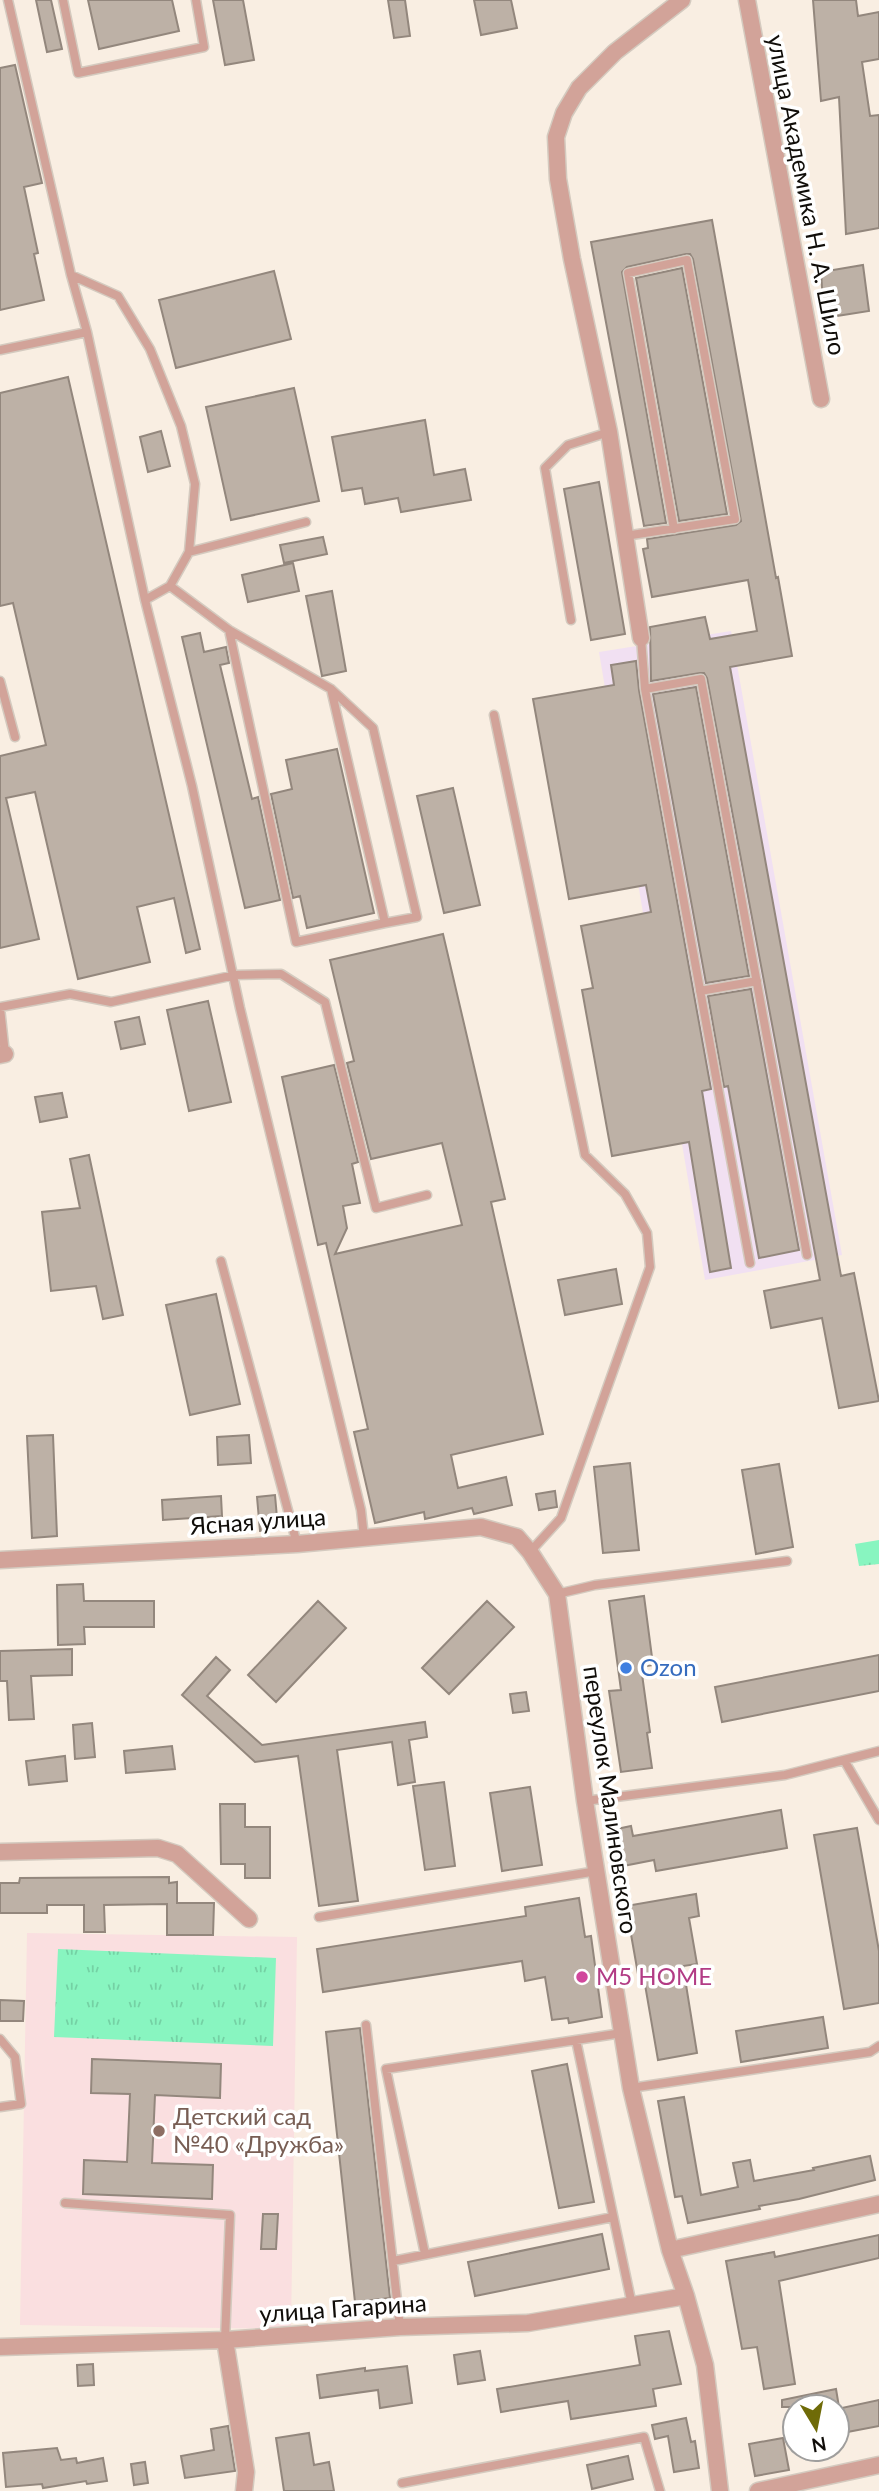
<svg xmlns="http://www.w3.org/2000/svg" width="879" height="2491" font-family="Lato,sans-serif">
<style>
.industrial{fill:#f1e0f2}
.education{fill:#fadfe0}
.park{fill:url(#park-tufts)}
.building{fill:#bdb1a6;stroke:#93877d;stroke-width:2}
.lines{fill:none;stroke-linecap:round;stroke-linejoin:round}
.lane-casing{stroke:#d4cabf;stroke-width:11}
.street-casing{stroke:#d4cabf;stroke-width:19}
.lane{stroke:#d2a399;stroke-width:8}
.street{stroke:#d2a399;stroke-width:16}
.shop-dot{fill:#3f7fe0;stroke:#fff;stroke-width:2.5}
.hotel-dot{fill:#d1479c;stroke:#fff;stroke-width:2.5}
.education-dot{fill:#8d6e63;stroke:#fff;stroke-width:2.5}
.labels{text-anchor:middle;stroke-width:7;stroke-linejoin:round;paint-order:stroke}
.street-label{font-size:24px;fill:#100d09;stroke:#fff}
.shop-label{font-size:24px;fill:#366cbe;stroke:#fff;text-anchor:start}
.hotel-label{font-size:24px;fill:#b23c85;stroke:#fff;text-anchor:start}
.education-label{font-size:24px;fill:#785e54;stroke:#fff;text-anchor:start}
</style>
<defs>
<pattern id="park-tufts" width="24" height="20" patternUnits="userSpaceOnUse" patternTransform="scale(1.75)"><rect width="24" height="20" fill="#88f5c0"/><path d="M3 7l-1-3M5 7V3M7 7l1-3M15 17l-1-3M17 17v-4M19 17l1-3" fill="none" stroke="#74d1a4"/></pattern>
</defs>
<rect width="100%" height="100%" fill="#f9eee2"/>
<path class="industrial" d="M731,631L842,1255L705,1280L599,652Z"/>
<path class="education" d="M27,1933L297,1937L291,2329L20,2325Z"/>
<path class="park" d="M879,1540V1564L859,1566L855,1544Z
M58,1949L276,1958L273,2046L54,2037Z"/>
<path class="building" d="M36,0H51L62,49L47,52Z
M88,0H172L179,31L99,49Z
M213,0H243L254,60L225,65Z
M388,0H405L410,36L394,38Z
M474,0H511L517,28L481,35Z
M813,0H856L858,16L879,12V59L862,62L870,116L879,115V228L846,234L839,97L821,101Z
M15,65L42,183L24,187L38,253L34,254L44,300L0,310V68Z
M712,220L776,578L778,577L792,656L730,667L841,1276L854,1273L879,1401L839,1408L822,1318L771,1328L764,1291L820,1280L707,678L704,673H700L651,681L650,627L705,617L710,639L757,631L748,580L652,597L643,549L648,548L647,539L736,525L741,521L693,259L690,254H686L627,267L622,272L666,523L644,526L591,242Z
M863,265L869,311L824,318L821,272Z
M682,268L727,514L679,521L636,278Z
M274,271L291,339L176,368L159,300Z
M68,377L200,949L186,953L174,898L137,907L150,962L78,979L35,792L6,798L39,939L0,948V756L46,745L13,603L0,606V393Z
M294,388L319,501L231,520L206,407Z
M425,420L434,475L465,469L471,500L401,512L398,498L365,504L362,488L342,491L332,437Z
M161,431L170,466L148,472L140,437Z
M599,482L625,634L591,640L564,489Z
M323,537L327,554L284,563L280,545Z
M293,563L299,591L248,602L242,575Z
M332,591L346,671L322,676L306,596Z
M200,633L204,652L226,647L229,663L220,665L252,799L258,797L280,900L245,908L182,637Z
M636,661L639,690L711,1089L702,1091L731,1268L710,1272L689,1142L612,1156L582,990L593,988L581,926L651,912L646,885L569,899L533,699L614,685L611,665Z
M696,687L749,976L706,983L653,694Z
M337,749L374,913L307,928L300,896L293,898L271,794L292,789L286,760Z
M453,788L480,905L444,913L417,796Z
M443,934L505,1199L491,1202L543,1434L451,1455L458,1488L506,1477L512,1505L474,1514L472,1508L425,1519L424,1512L375,1523L354,1432L368,1429L326,1243L318,1245L282,1077L334,1065L358,1162L352,1164L360,1203L343,1206L347,1228L335,1254L462,1225L442,1143L371,1159L347,1063L354,1061L330,960Z
M751,989L799,1250L759,1258L728,1086L724,1087L708,996Z
M208,1001L231,1102L189,1111L167,1010Z
M139,1017L145,1044L121,1049L115,1022Z
M62,1093L67,1117L40,1122L35,1097Z
M89,1155L123,1315L103,1319L96,1286L51,1291L42,1212L80,1208L70,1159Z
M616,1269L622,1304L565,1315L558,1280Z
M216,1294L240,1404L190,1415L166,1305Z
M53,1435L57,1536L32,1538L27,1436Z
M249,1435L251,1463L218,1465L217,1437Z
M630,1463L639,1550L603,1553L594,1467Z
M779,1464L793,1547L756,1554L742,1470Z
M555,1491L557,1507L539,1510L536,1494Z
M275,1495L278,1529L260,1531L257,1497Z
M221,1496L222,1516L163,1520L162,1500Z
M83,1584L84,1601H154V1627H84L85,1644L58,1645L57,1585Z
M644,1596L653,1665L641,1667L650,1732L647,1733L652,1768L621,1772L609,1691L621,1690L609,1601Z
M318,1601L346,1628L276,1702L248,1675Z
M487,1601L514,1627L449,1694L422,1668Z
M72,1649V1675L31,1676L34,1719L9,1720L7,1681H0V1651Z
M879,1655V1691L722,1722L715,1687Z
M216,1657L230,1670L207,1696L262,1745L425,1722L427,1737L409,1740L415,1782L398,1785L392,1742L337,1750L358,1901L319,1906L298,1756L255,1762L182,1695Z
M526,1692L529,1711L513,1713L510,1694Z
M92,1723L95,1757L75,1759L73,1725Z
M172,1746L175,1769L126,1773L124,1751Z
M65,1756L67,1781L29,1785L26,1761Z
M444,1782L455,1866L425,1870L413,1786Z
M530,1787L542,1865L502,1871L490,1793Z
M220,1804H245V1827H270V1878H245V1864H221Z
M781,1810L787,1848L656,1871L654,1860L618,1867L612,1830L631,1826L633,1836Z
M857,1828L879,1951V2003L844,2009L814,1835Z
M169,1877V1883L177,1882V1903H214L213,1935H167V1904L104,1905L105,1932H84V1905H47V1913H0V1883H19L20,1878Z
M696,1894L699,1916L689,1918L697,1964L683,1966L697,2053L658,2060L643,1973L638,1974L626,1906Z
M579,1898L585,1937L591,1936L602,2017L569,2023L568,2018L552,2020L545,1977L525,1981L522,1961L323,1992L317,1949L526,1916L525,1907Z
M0,2000L24,2001L23,2021H0Z
M823,2017L828,2048L741,2062L736,2031Z
M360,2028L390,2298L355,2302L326,2032Z
M92,2059L221,2064L220,2098L155,2095L152,2163L213,2165L212,2199L83,2194L84,2160L127,2162L130,2094L91,2093Z
M567,2064L594,2202L559,2208L532,2071Z
M684,2097L701,2195L738,2187L733,2163L750,2160L754,2181L814,2170L813,2168L870,2156L875,2180L799,2199L759,2206L760,2209L688,2223L682,2196L675,2197L658,2101Z
M263,2214H278L276,2249H261Z
M602,2234L609,2269L475,2296L468,2262Z
M879,2235V2258L779,2281L795,2384L764,2389L757,2347L742,2349L726,2261L774,2252L775,2257Z
M669,2331L681,2384L653,2389L656,2406L571,2419L568,2401L501,2412L497,2389L640,2365L635,2336Z
M480,2351L485,2380L458,2384L454,2355Z
M93,2364L94,2385L78,2386L77,2365Z
M407,2366L412,2403L380,2408L378,2390L320,2398L317,2375L365,2368V2371Z
M836,2389L839,2407H782V2400Z
M879,2400V2426L837,2434V2409Z
M686,2418L691,2442L695,2441L699,2468L674,2472L668,2436L655,2439L652,2425Z
M228,2426L235,2471L185,2478L181,2456L214,2450L211,2429Z
M309,2433L314,2465L329,2462L334,2491H284L276,2438Z
M783,2438L789,2470L755,2476L749,2444Z
M57,2448L61,2460L76,2458L77,2463L103,2458L107,2481L87,2484L86,2481L43,2488L42,2484L6,2487L3,2453Z
M628,2456L633,2479L592,2489L587,2465Z
M145,2462L148,2483L134,2485L131,2464Z"/>
<g class="lines">
<g class="lane-casing">
<path id="lane" d="M8,0L71,275
M63,0L78,73L204,47L196,0
M71,275L118,296L150,349L181,426L195,484L189,552L170,586L145,600L87,332Z
M0,350L87,332
M625,536L735,519L687,260L628,273L674,529
M189,552L306,522
M170,586L229,630L331,689L373,728L417,917L385,923
M145,600L192,786L240,1008L361,1510L364,1537
M571,620L545,468L568,445L609,432
M229,630L296,942L385,923L331,689
M641,638L645,689L750,1263
M0,681L15,737
M645,689L701,679L807,1255
M494,715L585,1155L625,1194L647,1233L650,1267L561,1518L530,1552
M700,991L757,981
M0,1007L70,994L111,1002L235,975L281,974L325,1002L376,1208L427,1195
M0,1008L5,1054
M221,1261L297,1544
M557,1594L595,1585L787,1561
M844,1760L879,1820
M585,1801L785,1775L879,1751
M319,1917L597,1871
M366,2025L400,2327
M0,2039L15,2057L21,2104L0,2107
M576,2040L632,2305
M631,2088L870,2052L879,2046
M65,2203L230,2215L225,2340
M425,2254L386,2069L622,2033
M393,2261L613,2217
M402,2483L644,2437L660,2491"/>
</g>
<g class="street-casing">
<path id="street" d="M747,0L821,399
M641,638L609,432L572,259L558,179L556,137L564,113L579,88L615,52L682,0
M0,1055L5,1054
M0,1560L297,1544L481,1527L517,1537L530,1552L557,1594L585,1801L631,2088L670,2250L686,2296L705,2365L720,2491
M0,1852L158,1848L177,1854L249,1919
M670,2250L879,2204
M225,2340L246,2472L244,2491
M0,2347L225,2340L400,2327L528,2323L686,2296
M758,2491L879,2465"/>
</g>
<use href="#lane" class="lane"/>
<use href="#street" class="street"/>
</g>
<circle class="shop-dot" cx="626" cy="1668" r="7"/>
<circle class="hotel-dot" cx="582" cy="1977" r="7"/>
<circle class="education-dot" cx="159" cy="2131" r="7"/>
<g class="labels">
<g class="street-label">
<text transform="translate(806 195) rotate(79)" y="8">улица Академика Н. А. Шило</text>
<text transform="translate(258 1522) rotate(-4)" y="8">Ясная улица</text>
<text transform="translate(610 1800) rotate(82)" y="8">переулок Малиновского</text>
<text transform="translate(343 2309) rotate(-4)" y="8">улица Гагарина</text>
</g>
<g class="shop-label">
<text x="640" y="1676">Ozon</text>
</g>
<g class="hotel-label">
<text x="596" y="1985">M5 HOME</text>
</g>
<g class="education-label">
<text x="173" y="2125">Детский сад<tspan x="173" dy="28">№40 «Дружба»</tspan></text>
</g>
</g>
<g transform="translate(816 2428) rotate(170)"><circle r="33" fill="#ffffff" stroke="#9f9e9d" stroke-width="2"/>
<path d="M0-5L12 26L0 18L-12 26Z" fill="#6f6b08"/>
<text y="-10" font-size="19" font-weight="bold" text-anchor="middle" fill="#100d09">N</text>
</g>
</svg>
